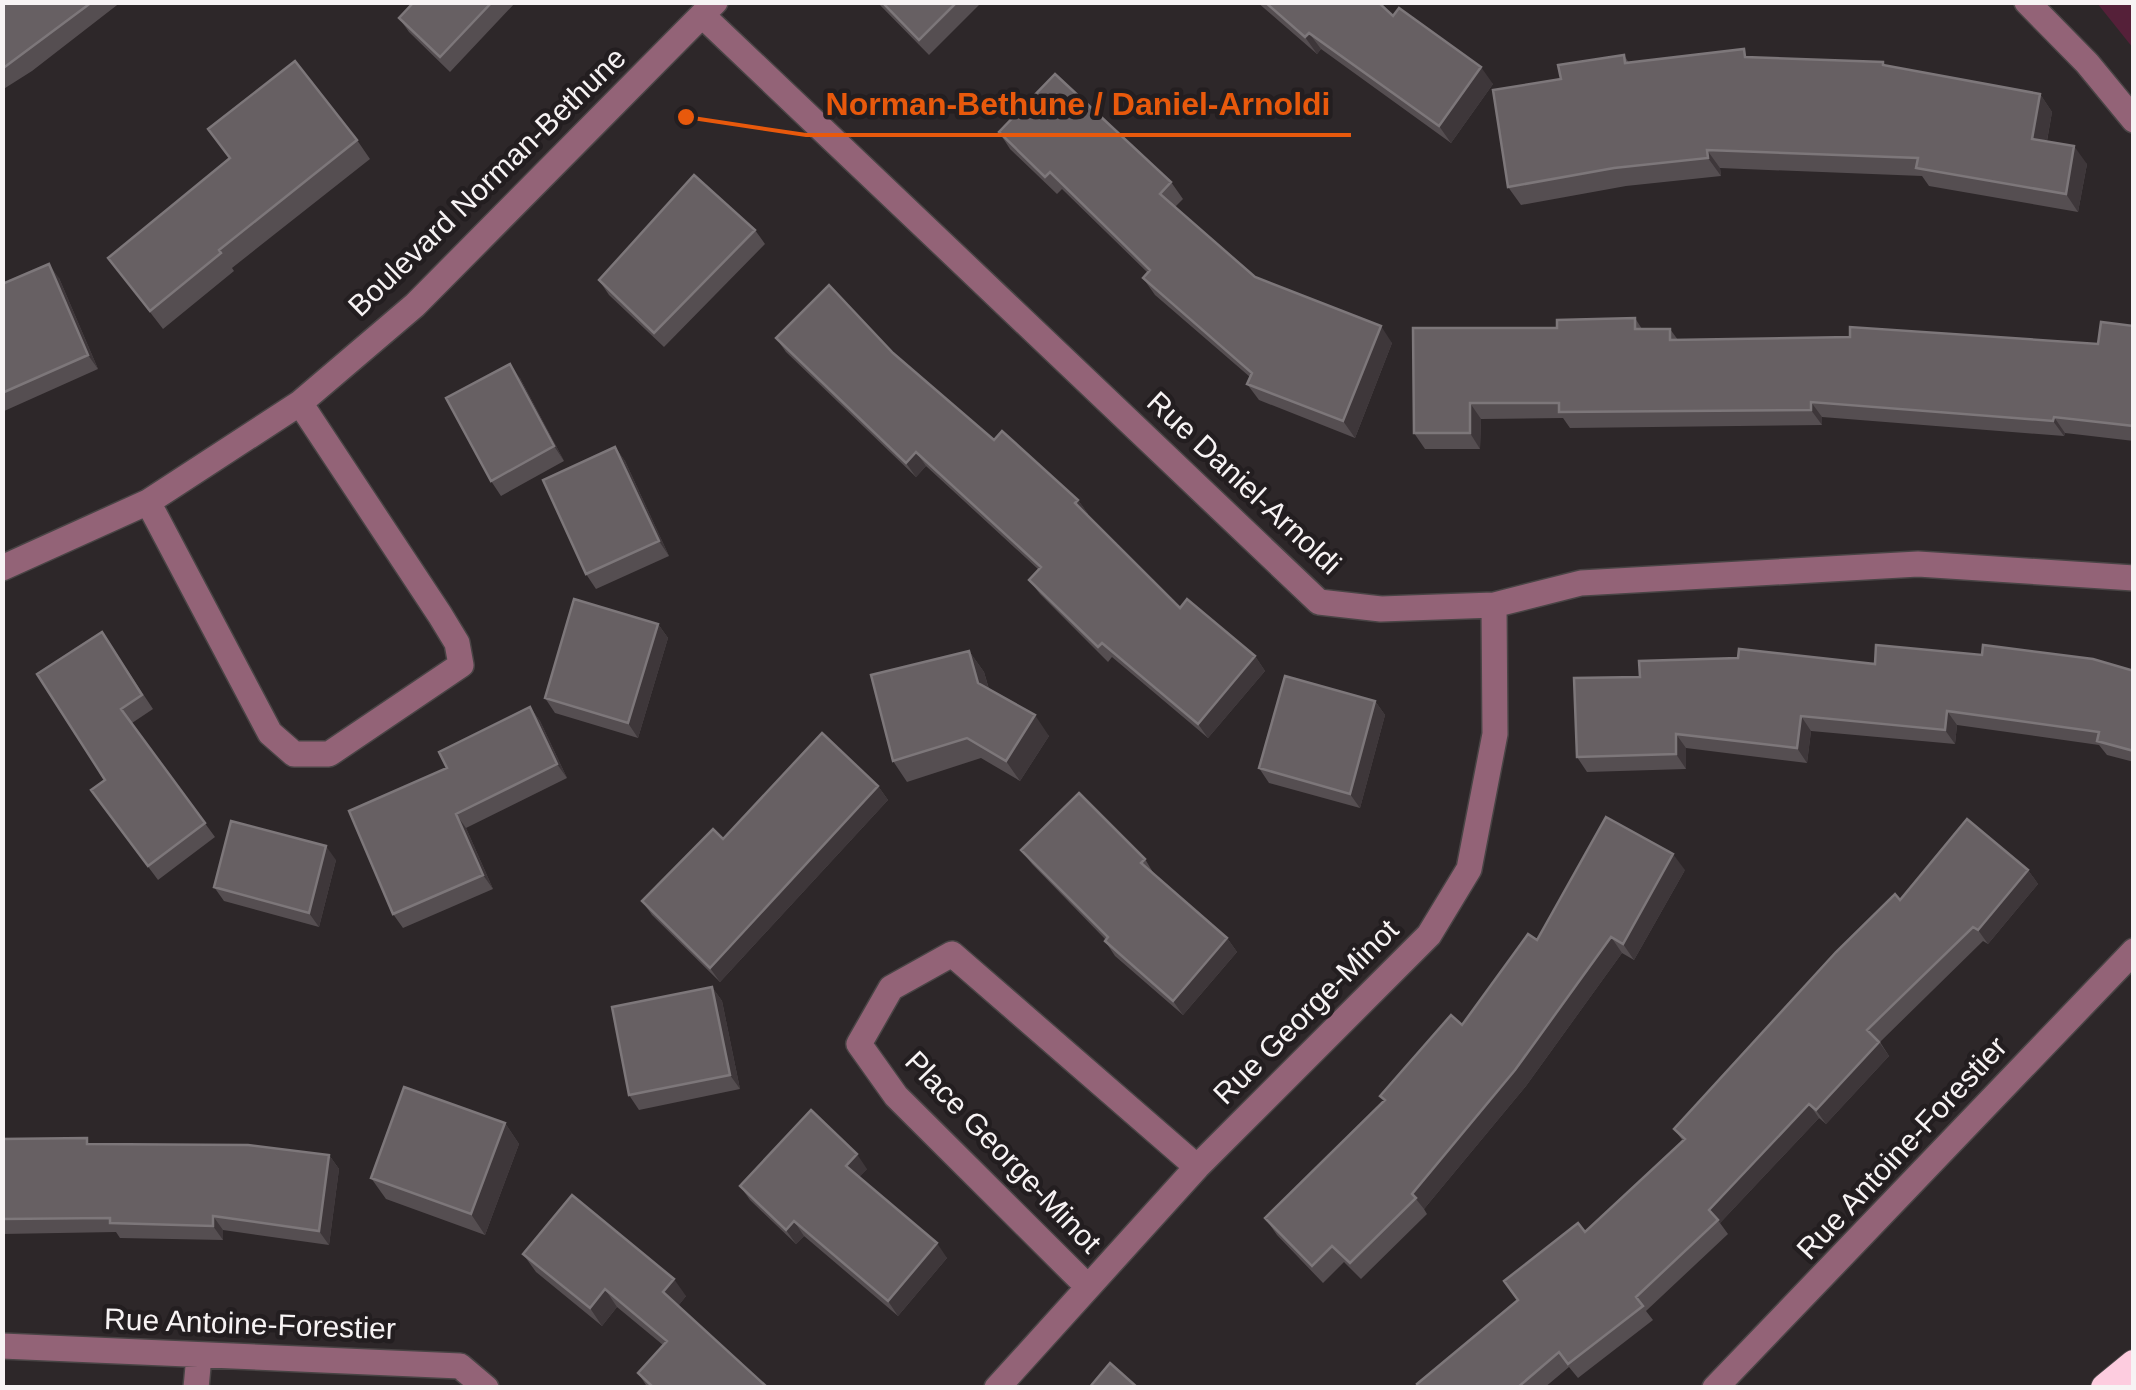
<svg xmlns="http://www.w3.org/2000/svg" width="2136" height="1390" font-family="Helvetica,sans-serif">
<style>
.green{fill:#552039}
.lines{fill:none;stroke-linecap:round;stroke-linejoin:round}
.minor-casing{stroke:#494445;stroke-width:28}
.highway-casing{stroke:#494445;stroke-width:32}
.minor{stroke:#936377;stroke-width:25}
.highway{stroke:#fdccdf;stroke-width:30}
.wall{fill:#554e51}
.shaded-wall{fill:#3e373a}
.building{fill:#676063;stroke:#7d777a;stroke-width:2.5}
.labels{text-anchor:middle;stroke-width:9;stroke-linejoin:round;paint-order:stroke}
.street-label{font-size:30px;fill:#f7f3f4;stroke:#231e20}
.leader{fill:none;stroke:#e8590c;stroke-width:4}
.callout-dot{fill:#e8590c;stroke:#231e20;stroke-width:4}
.callout-label{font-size:32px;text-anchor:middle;font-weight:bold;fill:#e8590c;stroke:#231e20;stroke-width:9;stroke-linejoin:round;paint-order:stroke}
</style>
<rect width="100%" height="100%" fill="#2d2729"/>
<path class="green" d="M2097,3H2133V48Z"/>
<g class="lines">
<g class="minor-casing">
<path id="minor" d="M2027,2L2087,63L2134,120
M703,16L1319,602L1381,609L1494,605L1581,583L1918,564L2134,578
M148,502L270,733L294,754H329L461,665L457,643L440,615L300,403
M2,568L148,502L300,403L415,305L715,2
M1088,1287L896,1096L859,1044L891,988L952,954L1197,1167
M2,1346L460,1366L486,1388
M196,1388L199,1356
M997,1388L1197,1167L1429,935L1469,869L1495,734L1494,605
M1715,1388L2134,951"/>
</g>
<g class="highway-casing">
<path id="highway" d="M2106,1388L2134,1365"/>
</g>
<use href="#minor" class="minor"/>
<use href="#highway" class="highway"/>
</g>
<path class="wall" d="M2,2H121L32,71L2,90Z
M414,2H516L450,72L409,32L399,18Z
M877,2H982L929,55Z
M1257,2H1378L1393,16L1493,84L1451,143L1321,49L1317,54Z
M1624,55L1629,63L1749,57L1886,66L2040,94L2052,112L2047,141L2087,164L2078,212L1929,186L1922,176L1720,168L1721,176L1626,186L1521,205L1508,187L1561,79Z
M208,129L357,140L370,159L232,268L234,271L163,329L108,258L229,158Z
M999,132L1171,182L1183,199L1175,207L1255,277L1392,343L1355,438L1259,400L1247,384L1250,377L1155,295L1143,278L1148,273L1062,189L1057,194L1010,149Z
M755,230L765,244L664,347L609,295L599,280Z
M59,278L98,369L2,412V284Z
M1635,318L1642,329H1670L1678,340L2098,344L2134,326V441L2065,433L2064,436L1822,417V425L1570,428L1563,418L1481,419L1480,449H1425L1414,433L1557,328Z
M776,338L893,353L994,440L1078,500L1088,514L1087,515L1180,608L1255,656L1265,671L1208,738L1112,657L1108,662L1040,594L1029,580L1039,570L926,466L916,477L786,352Z
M520,378L564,461L501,496L491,481Z
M615,447L625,461L669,556L596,589L586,574Z
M658,624L668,638L638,738L555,713L545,698Z
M112,647L153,709L132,723L215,837L158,880L91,790L105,780Z
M969,651L984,672L989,689L1049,736L1020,781L981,758L907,782L893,761Z
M1875,664L2134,671V762L2107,755L2099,745L1957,725L1955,744L1811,731L1807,763L1686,748V769L1587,772L1577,757L1640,677Z
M1375,701L1385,715L1360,808L1269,783L1259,768Z
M530,707L540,721L567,778L466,828L493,889L403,928L393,914L447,768Z
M878,786L888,800L720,982L652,915L642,901L723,839Z
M1021,850L1145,859L1154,874L1227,938L1237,952L1183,1015L1115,956L1105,941L1106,940L1032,864Z
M336,860L319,927L224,901L214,887Z
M1685,870L1634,960L1622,953L1526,1086L1424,1209L1427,1214L1361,1279L1344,1262L1323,1283L1277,1235L1265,1218L1384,1101L1380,1096L1462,1025Z
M2028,870L2038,884L1988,944L1983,941L1880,1042L1889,1056L1826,1124L1819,1118L1720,1223L1728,1234L1646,1311L1653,1320L1578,1378L1569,1367L1544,1388H1419L1517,1300L1504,1281L1585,1232L1683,1141L1674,1129L1900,900Z
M712,987L722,1001L740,1089L639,1110L629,1095Z
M505,1123L519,1144L485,1235L386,1199L371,1178Z
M2,1139L329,1155L339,1169L329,1245L223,1230V1240L120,1238L116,1232L2,1234Z
M867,1169L859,1177L947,1258L898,1316L804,1236L796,1244L750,1200L740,1186Z
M523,1254L686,1296L678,1306L768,1388H648L638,1373L663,1345L617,1307L602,1326L536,1272Z"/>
<path class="shaded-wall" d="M1309,33L1321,49L1317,54L1305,37Z
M1481,67L1493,84L1451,143L1439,126Z
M2040,94L2052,112L2044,157L2032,139Z
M2074,146L2087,164L2078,212L2066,194Z
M1707,150L1720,168L1721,176L1708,158Z
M49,264L59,278L98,369L88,355Z
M1381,326L1392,343L1355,438L1343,421Z
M510,364L520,378L564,461L554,446Z
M1811,402L1822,417V425L1811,410Z
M1470,403L1481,419L1480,449L1470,433Z
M2054,417L2065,433L2064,436L2053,421Z
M615,447L625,461L669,556L659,541Z
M916,452L926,466L916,477L906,463Z
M1078,500L1088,514L1085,517L1075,503Z
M658,624L668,638L638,738L628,723Z
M969,651L984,672L993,704L978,683Z
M1255,656L1265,671L1208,738L1198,724Z
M1375,701L1385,715L1360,808L1350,794Z
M530,707L540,721L567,778L557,764Z
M1947,711L1957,725L1955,744L1945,730Z
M1035,715L1049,736L1020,781L1006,761Z
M1801,716L1811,731L1807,763L1797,748Z
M1676,734L1686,748V769L1676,754Z
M878,786L888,800L720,982L710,968Z
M456,814L466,828L493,889L483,875Z
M326,846L336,860L319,927L309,913Z
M1673,854L1685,870L1634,960L1623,944Z
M2028,870L2038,884L1988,944L1978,930Z
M1611,937L1622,953L1526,1086L1424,1209L1412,1194Z
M1227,938L1237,952L1183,1015L1173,1001Z
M712,987L722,1001L740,1089L730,1075Z
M1879,1042L1889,1056L1826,1124L1816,1110Z
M1809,1104L1819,1118L1720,1223L1709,1210Z
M505,1123L519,1144L485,1235L471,1214Z
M857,1154L867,1169L856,1181L846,1166Z
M329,1155L339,1169L329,1245L319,1231Z
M213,1216L223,1230V1240L213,1226Z
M794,1221L804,1236L796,1244L786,1230Z
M937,1243L947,1258L898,1316L888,1301Z
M674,1279L686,1296L675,1310L663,1292Z
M605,1289L617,1307L602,1326L590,1308Z"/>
<path class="building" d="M2,2H92L2,69Z
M414,2H492L440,57L399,18Z
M882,2H957L919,40Z
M1265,2H1378L1393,16L1399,8L1481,67L1439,126L1309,33L1305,37Z
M1744,49L1745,57L1883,62V65L2040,94L2032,139L2074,146L2066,194L1916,168L1918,158L1707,150L1708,158L1614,168L1508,187L1493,90L1561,79L1558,65L1624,55L1625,63Z
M295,61L357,140L219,250L221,253L150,311L108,258L230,158L208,129Z
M1055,74L1171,182L1160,194L1255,277L1381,326L1343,421L1247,384L1252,373L1143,278L1150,270L1050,172L1045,177L999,132Z
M694,175L755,230L654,333L599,280Z
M49,264L88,355L2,393V284Z
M829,285L893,353L994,440L1002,431L1078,500L1075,503L1180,608L1187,599L1255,656L1198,724L1102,643L1098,647L1029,580L1041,567L916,452L906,463L776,338Z
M1635,318V329H1670V340L1850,337V327L2098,344L2101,322L2134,326V426L2054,417L2053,421L1811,402V410L1559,412V403H1470V433H1414L1413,328H1557V320Z
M510,364L554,446L491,481L446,398Z
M615,447L659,541L586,574L543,480Z
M574,599L658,624L628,723L545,698Z
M102,632L142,695L121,709L205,823L148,866L91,790L105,780L37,674Z
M1876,645L1982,655L1983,645L2093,659L2134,671V751L2097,741L2099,732L1947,711L1945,730L1801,716L1797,748L1676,734V754L1577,757L1574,678L1640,677L1639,661L1738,658L1739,649L1875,664Z
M969,651L978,683L1035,715L1006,761L967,738L893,761L871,675Z
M1285,676L1375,701L1350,794L1259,768Z
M530,707L557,764L456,814L483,875L393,914L349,811L447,768L439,752Z
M822,733L878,786L710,968L642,901L713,829L723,839Z
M1079,793L1145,859L1141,863L1227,938L1173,1001L1105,941L1108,937L1021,850Z
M1606,817L1673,854L1623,944L1611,937L1515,1070L1412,1194L1416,1198L1350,1263L1332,1246L1312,1266L1265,1218L1385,1100L1380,1096L1451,1015L1462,1025L1528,934L1537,940Z
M1967,819L2028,870L1978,930L1973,927L1867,1030L1879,1042L1816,1110L1809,1104L1709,1210L1718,1220L1636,1297L1643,1306L1568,1364L1559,1352L1517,1388H1420L1417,1384L1518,1300L1504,1281L1578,1223L1585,1232L1685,1139L1674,1129L1836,952L1895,894L1900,900Z
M231,821L326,846L309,913L214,887Z
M712,987L730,1075L629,1095L612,1007Z
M404,1087L505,1123L471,1214L371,1178Z
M811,1110L857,1154L846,1166L937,1243L888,1301L794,1221L786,1230L740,1186Z
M87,1138V1144L248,1145L329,1155L319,1231L213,1216V1226L110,1223V1218L2,1219V1139Z
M572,1195L674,1279L663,1292L768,1388H654L638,1373L667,1341L605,1289L590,1308L523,1254Z
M1110,1363L1138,1388H1089Z"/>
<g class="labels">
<g class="street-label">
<text transform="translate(487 182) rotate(-44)" y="10">Boulevard Norman-Bethune</text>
<text transform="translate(1244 483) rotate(43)" y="10">Rue Daniel-Arnoldi</text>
<text transform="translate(1306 1012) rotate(-45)" y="10">Rue George-Minot</text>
<text transform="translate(1902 1148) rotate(-47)" y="10">Rue Antoine-Forestier</text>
<text transform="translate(1003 1152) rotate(46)" y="10">Place George-Minot</text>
<text transform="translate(250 1324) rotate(2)" y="10">Rue Antoine-Forestier</text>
</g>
</g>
<path class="leader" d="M686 117L806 135H1351"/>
<circle class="callout-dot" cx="686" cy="117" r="10"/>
<g class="callout-label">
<text x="1078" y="115">Norman-Bethune / Daniel-Arnoldi</text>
</g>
<rect width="2136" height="1390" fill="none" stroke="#f7f3f4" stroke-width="10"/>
</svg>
